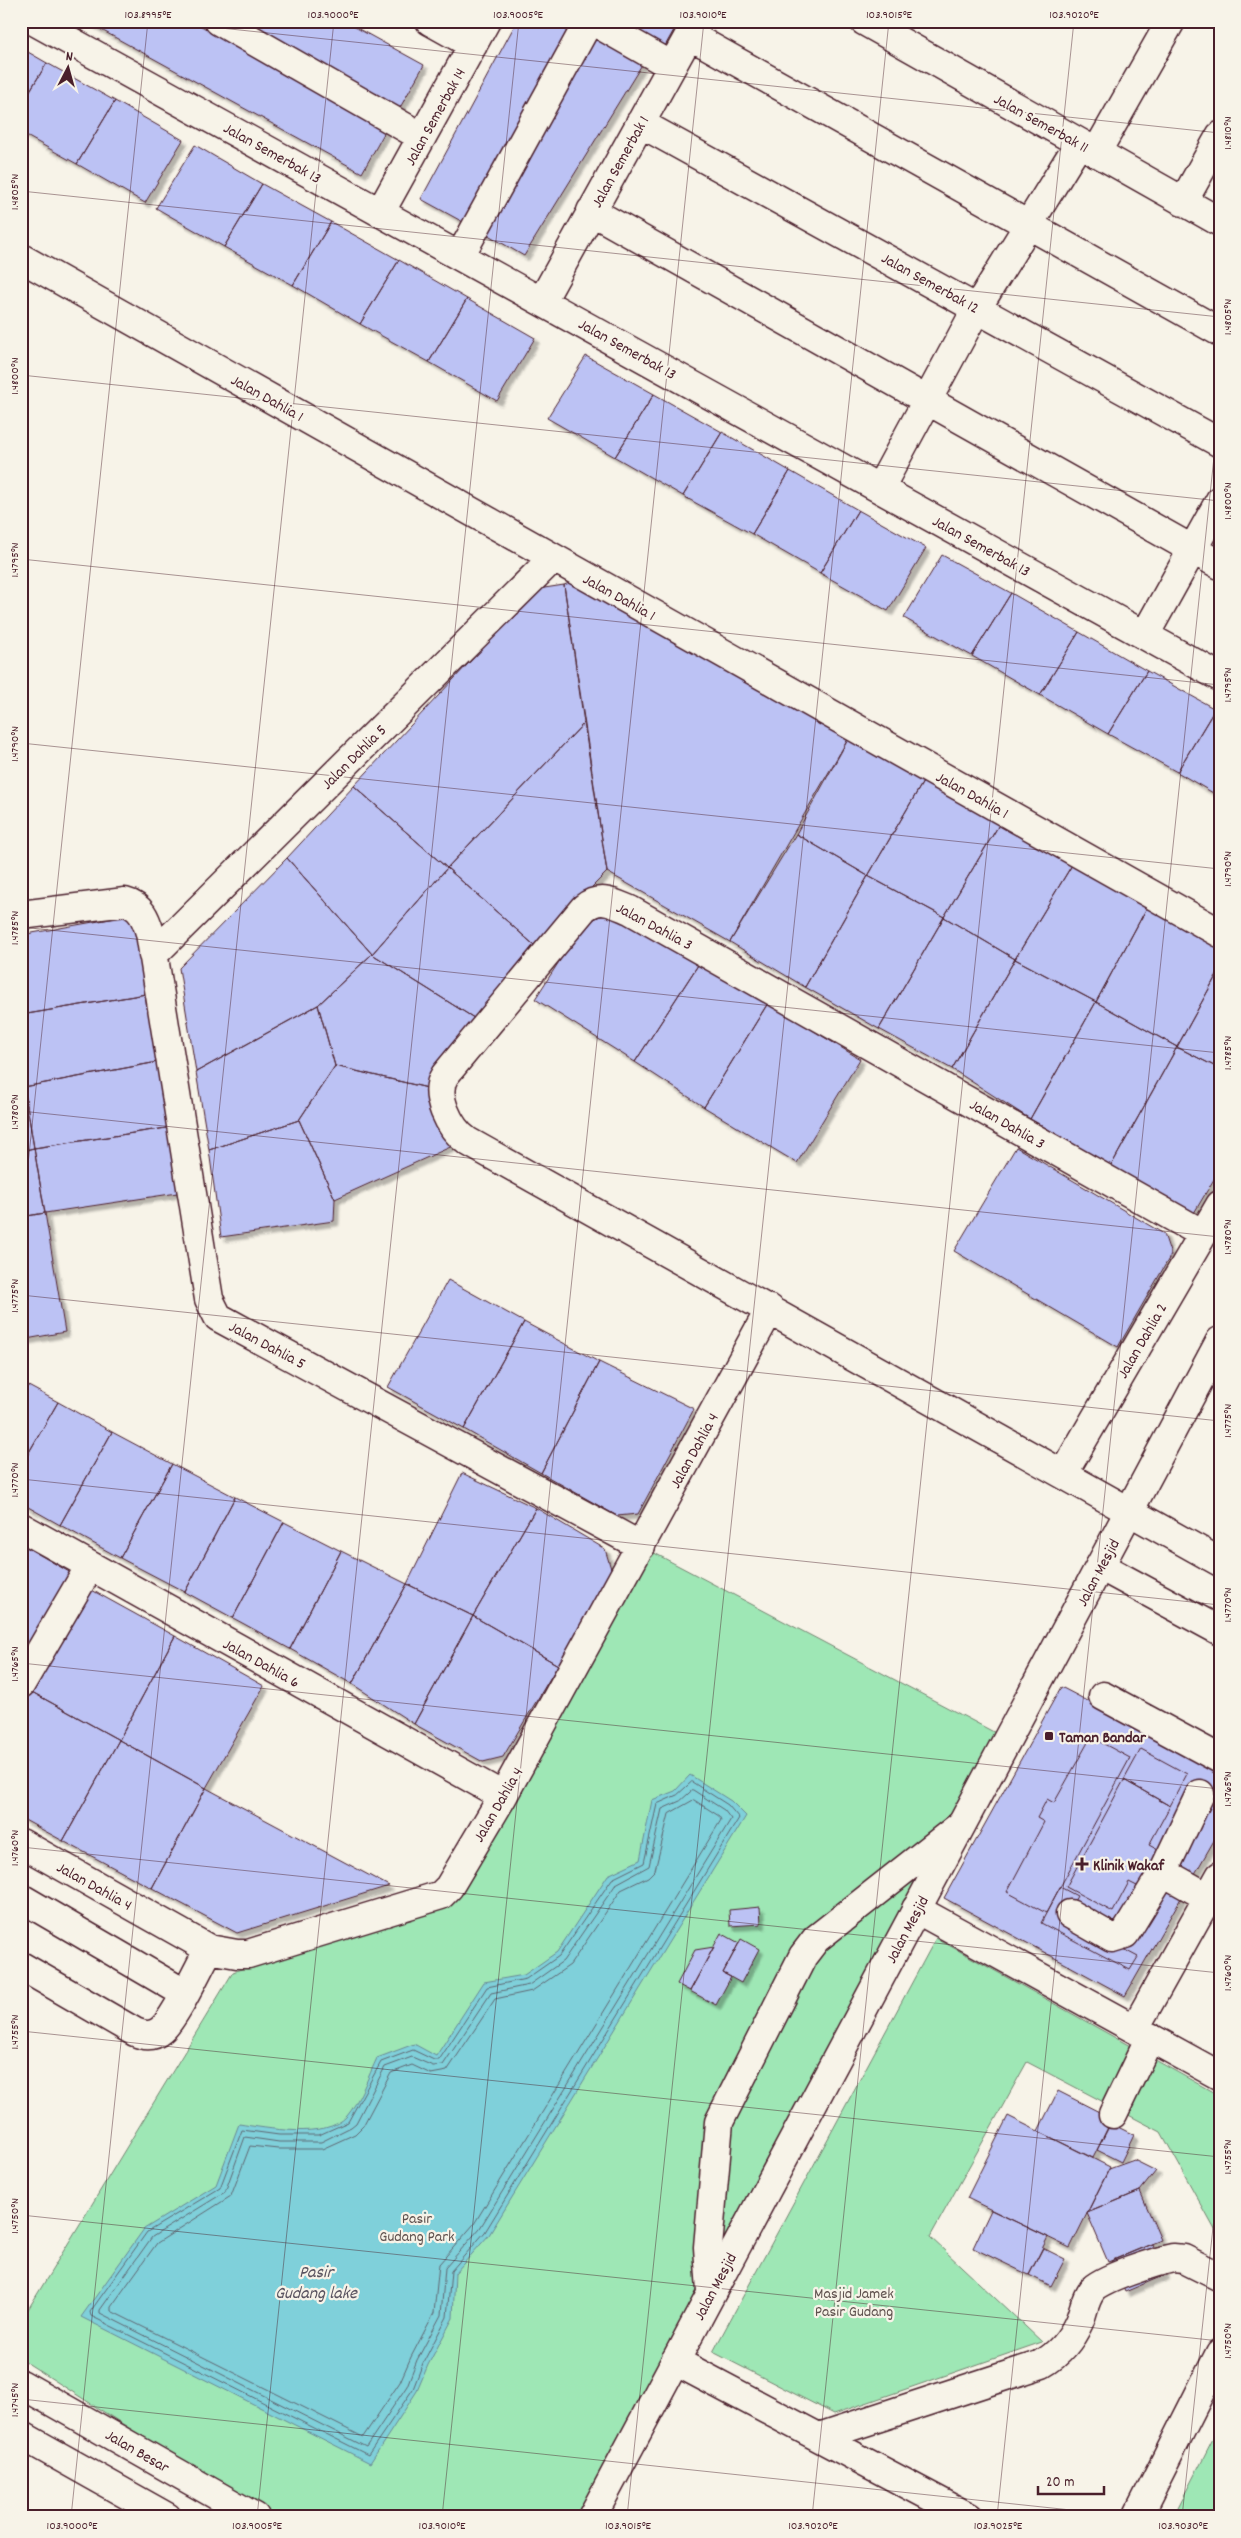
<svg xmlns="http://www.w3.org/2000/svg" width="1241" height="2538" font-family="Dekko,sans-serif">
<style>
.green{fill:#9ee7b5;stroke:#748370}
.water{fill:#7fd0da;stroke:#6a8994}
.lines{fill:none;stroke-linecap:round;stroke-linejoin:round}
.shore{stroke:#5f6671;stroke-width:1}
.building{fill:#bcc2f4;stroke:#4a1f2b;filter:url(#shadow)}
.minor-casing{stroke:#4a1f2b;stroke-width:31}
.major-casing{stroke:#4a1f2b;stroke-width:31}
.minor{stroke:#f7f3e8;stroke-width:28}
.major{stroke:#f7f3e8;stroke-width:28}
.ticks{fill:none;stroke:#4a1f2b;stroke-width:1;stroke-opacity:0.45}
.poi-dot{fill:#4a1f2b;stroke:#f7f3e8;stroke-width:2}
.labels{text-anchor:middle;stroke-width:4.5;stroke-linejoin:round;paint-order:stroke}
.street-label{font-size:16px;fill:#4a1f2b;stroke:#f7f3e8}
.poi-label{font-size:16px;font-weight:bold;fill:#4a1f2b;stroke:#f7f3e8;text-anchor:start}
.park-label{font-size:16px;fill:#5f514e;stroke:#f7f3e8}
.water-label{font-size:18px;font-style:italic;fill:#5a5460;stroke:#f7f3e8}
.neatline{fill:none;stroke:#4a1f2b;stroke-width:2}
.ticks-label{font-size:12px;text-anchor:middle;fill:#4a1f2b}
</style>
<defs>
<filter id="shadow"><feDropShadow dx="4.5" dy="4.5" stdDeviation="1" flood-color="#0004"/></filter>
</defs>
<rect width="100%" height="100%" fill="#f7f3e8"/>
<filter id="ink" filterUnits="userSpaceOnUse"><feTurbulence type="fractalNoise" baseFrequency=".02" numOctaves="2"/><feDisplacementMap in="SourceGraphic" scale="10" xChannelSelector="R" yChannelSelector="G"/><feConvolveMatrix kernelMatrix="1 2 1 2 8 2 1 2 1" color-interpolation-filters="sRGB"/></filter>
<g filter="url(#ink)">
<path class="green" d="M641,1546L1007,1739L591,2517H268L21,2359V2321L233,1972L436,1898Z
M936,1938L1220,2096V2239L1161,2132L1027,2062L930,2237L1042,2342L834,2414L713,2352Z
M1220,2425V2517H1173Z"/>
<path class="water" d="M690,1775L731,1801L746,1816L489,2235L455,2273L453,2318L428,2365L417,2391L370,2463L81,2317L144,2229L216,2185L239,2124C266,2128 326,2140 347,2116C359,2102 369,2075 377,2058L414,2044L436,2056L484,1982L524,1975L557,1952L608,1875L640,1860L652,1800L675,1791Z"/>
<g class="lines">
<path class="shore" d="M692,1782L728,1805L739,1818L485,2232L451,2271L447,2317L423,2363L413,2389L368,2455L91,2316L90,2312L147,2232L220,2188L242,2130L279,2135H319L348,2122L381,2062L413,2050L434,2060H439L487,1987L526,1979L559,1956L612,1879L644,1863L657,1804L677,1795Z
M693,1790L724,1810L731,1819L480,2228L445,2268L441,2315L417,2360L407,2386L366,2447L100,2313V2310L152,2237L225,2192L245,2137L279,2142H321L351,2127L356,2123L385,2067L412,2057L433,2066L443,2065L491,1993L529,1985L563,1961L616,1884L649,1866L662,1809L680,1801Z
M694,1800L719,1816L721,1820L474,2224L439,2264L434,2313L411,2357L400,2382L363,2437L111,2311V2307L157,2243L231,2196L250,2146L278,2149H322L355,2134L363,2126L391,2073L412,2065L431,2074L447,2071L495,1999L532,1991L570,1965L621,1890L648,1877L655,1870L669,1814Z"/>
</g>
<path class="building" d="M85,21H192L387,128L362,173Z
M228,21H344L424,65L397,113Z
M517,21H584L472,227L421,199Z
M621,21H679L665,46Z
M600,30L646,58L524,256L478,229Z
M21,48L47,63L21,105Z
M47,63L115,101L77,164L21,133V105Z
M115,101L183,140L145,203L77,164Z
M195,145L262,184L224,247L156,208Z
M262,184L331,222L293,285L224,247Z
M331,222L399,260L360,324L293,285Z
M399,260L467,299L429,362L360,324Z
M467,299L535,338L497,401L429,362Z
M586,356L654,394L615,457L547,418Z
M654,394L722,432L683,496L615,457Z
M722,432L790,471L752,534L683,496Z
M790,471L858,510L820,573L752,534Z
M858,510L926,548L888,611L820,573Z
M942,555L1011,593L972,656L904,618Z
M580,579L851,734L730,942L607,872L564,585Z
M564,585L584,723L447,868L354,786L538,589Z
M1011,593L1079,632L1040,695L972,656Z
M1079,632L1147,671L1108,734L1040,695Z
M1147,671L1215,709L1177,772L1108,734Z
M1215,709L1220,712V797L1177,772Z
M584,723L607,872L534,945L447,868Z
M851,734L927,775L868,876L796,834Z
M927,775L1003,818L944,917L868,876Z
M354,786L447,868L372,954L287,858Z
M1003,818L1075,860L1015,959L944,917Z
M796,834L868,876L805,987L730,942Z
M287,858L372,954L318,1005L196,1072L179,968Z
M1075,860L1150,902L1096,1002L1015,959Z
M447,868L534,945L474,1018L372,954Z
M868,876L944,917L879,1029L805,987Z
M1150,902L1220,939V969L1177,1047L1096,1002Z
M138,914L152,993L21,1015V935Z
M600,916L633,918L700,962L635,1062L535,999L582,926Z
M944,917L1015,959L952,1069L879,1029Z
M372,954L474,1018L432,1089L335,1066L318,1005Z
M1015,959L1096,1002L1030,1119L952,1069Z
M700,962L768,1003L704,1107L635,1062Z
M1220,969V1069L1177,1047Z
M152,993L163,1061L24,1087L21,1072V1015Z
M1096,1002L1177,1047L1111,1166L1030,1119Z
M768,1003L860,1059L797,1163L704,1107Z
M318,1005L335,1066L299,1120L209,1150L196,1072Z
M1177,1047L1220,1069V1169L1194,1213L1111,1166Z
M163,1061L173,1127L34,1148L24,1087Z
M335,1066L432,1089L457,1144L335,1199L299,1120Z
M24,1087L34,1148L21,1151V1088Z
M299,1120L335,1199L334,1221L221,1237L209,1150Z
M173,1127L184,1192L45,1213L34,1148Z
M1016,1147L1164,1234L1171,1255L1118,1347L954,1251Z
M34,1148L45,1213L21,1217V1151Z
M45,1213L65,1332L21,1340V1217Z
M448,1280L524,1322L464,1429L388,1387Z
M524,1322L599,1362L541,1473L464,1429Z
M599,1362L694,1409L638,1514L617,1516L541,1473Z
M21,1382L58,1402L21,1466Z
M58,1402L112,1432L60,1525L21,1503V1466Z
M112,1432L172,1464L120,1558L60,1525Z
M172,1464L235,1497L185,1592L120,1558Z
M462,1473L536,1508L473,1616L407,1584Z
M235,1497L284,1522L233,1618L185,1592Z
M536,1508L605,1549L612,1572L558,1665L473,1616Z
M284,1522L341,1551L290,1649L233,1618Z
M21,1544L71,1573L21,1659Z
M341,1551L407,1584L352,1684L290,1649Z
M407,1584L473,1616L414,1724L352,1684Z
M88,1588L175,1636L119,1740L30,1691Z
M473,1616L558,1665L503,1757L483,1762L414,1724Z
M175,1636L264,1686L206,1788L119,1740Z
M1061,1687L1220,1770V1830L1125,1996L944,1898Z
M30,1691L119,1740L63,1841L21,1818V1707Z
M1091,1737L1130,1758L1046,1913L1007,1892L1044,1822L1037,1818L1047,1799L1054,1803Z
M119,1740L206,1788L152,1888L63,1841Z
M1141,1749L1187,1774L1170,1806L1124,1780Z
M1124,1780L1170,1806L1149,1845L1158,1850L1139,1887L1129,1882L1113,1912L1066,1887Z
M206,1788L389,1886L237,1933L152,1888Z
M1060,1887L1077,1896L1065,1918L1138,1957L1130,1970L1041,1923Z
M760,1907L761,1924L730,1926L729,1910Z
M721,1933L739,1943L723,1973L731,1977L716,2005L690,1991Z
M741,1939L759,1949L741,1983L723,1973Z
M714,1947L690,1991L677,1984L695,1950Z
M1058,2091L1113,2119L1093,2158L1038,2131Z
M1008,2116L1110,2167L1070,2248L967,2198Z
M1110,2123L1134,2135L1121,2162L1097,2150Z
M1134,2160L1156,2171L1140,2191L1087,2213L1109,2169Z
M1140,2191L1161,2240L1108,2262L1087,2213Z
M991,2210L1048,2237L1029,2275L973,2248Z
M1152,2244L1165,2275L1125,2292L1111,2261Z
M1043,2248L1065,2259L1051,2286L1029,2275Z"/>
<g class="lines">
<g class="minor-casing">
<path id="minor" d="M34,21L1220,677
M219,21L422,137
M430,21L473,45
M593,21L672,66
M864,21L1220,222
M689,35L1220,332
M640,123L1220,443
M1096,153L1171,21
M1183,202L1220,136
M381,211L486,21
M591,211L1220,565
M460,256L589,21
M21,258L1220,933
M542,301L697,21
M880,488L977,308L1079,143
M1145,635L1220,500
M21,915L125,902C141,906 146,919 150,933L209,1299L218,1317L641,1546
M153,955L553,558
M1203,1234L630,910C613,903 600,895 584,908L445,1075C432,1095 450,1129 467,1141L1220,1562
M1063,1474L1220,1205
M21,1527L503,1796
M1100,1566L1220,1631
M21,1684L90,1566
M1103,1696L1220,1759
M21,1843L209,1949L237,1954H248L441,1895L449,1887L503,1796L770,1309
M1163,1872L1220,1904
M21,1898L184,1993
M916,1909L1220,2076
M1070,1914L1112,1938L1125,1934L1163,1872L1200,1794
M21,1966L135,2032C144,2036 153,2037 161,2030C175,2019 199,1967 209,1949
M1135,2028L1220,1876
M1113,2114L1150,2037
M711,2291L708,2247L719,2122L803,1956L816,1939L961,1825
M675,2361L969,2517
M819,2437L1042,2364C1059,2354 1071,2340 1079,2322C1084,2311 1084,2300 1092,2290C1100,2279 1158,2261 1173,2258L1184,2259L1220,2277
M1137,2517L1220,2353"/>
</g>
<g class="major-casing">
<path id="major" d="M21,2384L255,2517
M21,2435L167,2517
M592,2517L1220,1341"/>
</g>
<use href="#minor" class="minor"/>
<use href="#major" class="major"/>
</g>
</g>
<path class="ticks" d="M154,21L1220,133M21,191L1220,317M21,375L1220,501M21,559L1220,685M21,743L1220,869M21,927L1220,1053M21,1111L1220,1237M21,1231L148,21M21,1295L1220,1421M21,1479L1220,1605M21,1663L1220,1789M21,1847L1220,1973M21,2031L1220,2157M21,2215L1220,2341M21,2399L1137,2517M71,2517L334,21M257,2517L519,21M442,2517L704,21M627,2517L889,21M812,2517L1074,21M997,2517L1220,400M1182,2517L1220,2162"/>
<g class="poi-dot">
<rect x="1044" y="1731" width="10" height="10" rx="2.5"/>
<path d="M1079.5 1856.5h5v5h5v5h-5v5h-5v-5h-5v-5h5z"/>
</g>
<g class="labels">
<g class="street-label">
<text transform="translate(434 116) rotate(-61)" y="6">Jalan Semerbak 14</text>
<text transform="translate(1042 122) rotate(29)" y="6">Jalan Semerbak 11</text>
<text transform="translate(273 152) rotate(29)" y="6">Jalan Semerbak 13</text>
<text transform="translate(619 161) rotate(-61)" y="6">Jalan Semerbak 1</text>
<text transform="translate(931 282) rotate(29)" y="6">Jalan Semerbak 12</text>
<text transform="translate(628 348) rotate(29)" y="6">Jalan Semerbak 13</text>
<text transform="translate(268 397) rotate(29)" y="6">Jalan Dahlia 1</text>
<text transform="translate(982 545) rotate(29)" y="6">Jalan Semerbak 13</text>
<text transform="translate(620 596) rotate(29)" y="6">Jalan Dahlia 1</text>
<text transform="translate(353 756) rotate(-45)" y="6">Jalan Dahlia 5</text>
<text transform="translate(973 794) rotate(29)" y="6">Jalan Dahlia 1</text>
<text transform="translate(655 925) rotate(28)" y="6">Jalan Dahlia 3</text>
<text transform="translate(1008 1123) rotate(30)" y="6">Jalan Dahlia 3</text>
<text transform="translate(1141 1340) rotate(-60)" y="6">Jalan Dahlia 2</text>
<text transform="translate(268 1344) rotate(28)" y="6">Jalan Dahlia 5</text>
<text transform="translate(693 1450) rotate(-61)" y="6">Jalan Dahlia 4</text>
<text transform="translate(1097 1572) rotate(-62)" y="6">Jalan Mesjid</text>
<text transform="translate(262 1662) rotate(29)" y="6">Jalan Dahlia 6</text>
<text transform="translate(497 1804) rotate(-60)" y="6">Jalan Dahlia 4</text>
<text transform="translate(95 1885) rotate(29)" y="6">Jalan Dahlia 4</text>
<text transform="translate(906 1929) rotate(-62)" y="6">Jalan Mesjid</text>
<text transform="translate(714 2286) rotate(-62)" y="6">Jalan Mesjid</text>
<text transform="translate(138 2450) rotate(30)" y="6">Jalan Besar</text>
</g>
<g class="poi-label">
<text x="1059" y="1742">Taman Bandar</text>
<text x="1093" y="1870">Klinik Wakaf</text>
</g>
<g class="park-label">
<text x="417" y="2223">Pasir<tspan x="417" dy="18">Gudang Park</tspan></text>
<text x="854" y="2298">Masjid Jamek<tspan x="854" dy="18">Pasir Gudang</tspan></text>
</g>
<g class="water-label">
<text x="316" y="2277">Pasir<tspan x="316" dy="21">Gudang lake</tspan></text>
</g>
</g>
<rect width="1241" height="2538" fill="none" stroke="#f7f3e8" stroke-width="55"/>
<g transform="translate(68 68) rotate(6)" stroke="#f7f3e8" stroke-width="4" paint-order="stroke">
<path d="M0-4L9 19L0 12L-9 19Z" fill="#4a1f2b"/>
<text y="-8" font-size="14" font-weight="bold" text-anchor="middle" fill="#4a1f2b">N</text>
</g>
<path d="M1038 2486v8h66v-8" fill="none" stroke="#4a1f2b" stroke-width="2.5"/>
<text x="1046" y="2486" font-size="15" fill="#4a1f2b" stroke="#f7f3e8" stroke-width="4" paint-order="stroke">20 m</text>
<rect x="28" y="28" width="1186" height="2482" class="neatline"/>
<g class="ticks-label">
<text x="148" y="18">103.8995°E</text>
<text x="333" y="18">103.9000°E</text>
<text x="518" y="18">103.9005°E</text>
<text x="703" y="18">103.9010°E</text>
<text x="889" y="18">103.9015°E</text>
<text x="1074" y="18">103.9020°E</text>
<text transform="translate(1227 133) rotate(-90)" y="4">1.4810°N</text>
<text transform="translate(14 192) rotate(-90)" y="4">1.4805°N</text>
<text transform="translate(1227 317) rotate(-90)" y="4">1.4805°N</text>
<text transform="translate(14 376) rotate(-90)" y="4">1.4800°N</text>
<text transform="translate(1227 501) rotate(-90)" y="4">1.4800°N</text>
<text transform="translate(14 560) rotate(-90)" y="4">1.4795°N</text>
<text transform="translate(1227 685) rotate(-90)" y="4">1.4795°N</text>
<text transform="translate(14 744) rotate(-90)" y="4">1.4790°N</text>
<text transform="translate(1227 869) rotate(-90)" y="4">1.4790°N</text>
<text transform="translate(14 928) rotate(-90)" y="4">1.4785°N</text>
<text transform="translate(1227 1053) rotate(-90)" y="4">1.4785°N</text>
<text transform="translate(14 1112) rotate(-90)" y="4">1.4780°N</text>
<text transform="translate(1227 1237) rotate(-90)" y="4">1.4780°N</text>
<text transform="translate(14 1296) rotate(-90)" y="4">1.4775°N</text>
<text transform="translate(1227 1421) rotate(-90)" y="4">1.4775°N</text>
<text transform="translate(14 1480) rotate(-90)" y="4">1.4770°N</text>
<text transform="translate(1227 1605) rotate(-90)" y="4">1.4770°N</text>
<text transform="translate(14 1664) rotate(-90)" y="4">1.4765°N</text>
<text transform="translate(1227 1789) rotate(-90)" y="4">1.4765°N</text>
<text transform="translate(14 1848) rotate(-90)" y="4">1.4760°N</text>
<text transform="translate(1227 1973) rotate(-90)" y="4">1.4760°N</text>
<text transform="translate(14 2032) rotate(-90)" y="4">1.4755°N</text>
<text transform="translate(1227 2157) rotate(-90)" y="4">1.4755°N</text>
<text transform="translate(14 2216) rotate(-90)" y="4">1.4750°N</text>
<text transform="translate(1227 2341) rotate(-90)" y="4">1.4750°N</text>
<text transform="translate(14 2400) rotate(-90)" y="4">1.4745°N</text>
<text x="72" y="2529">103.9000°E</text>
<text x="257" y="2529">103.9005°E</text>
<text x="442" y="2529">103.9010°E</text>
<text x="628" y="2529">103.9015°E</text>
<text x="813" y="2529">103.9020°E</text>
<text x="998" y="2529">103.9025°E</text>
<text x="1183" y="2529">103.9030°E</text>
</g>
</svg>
